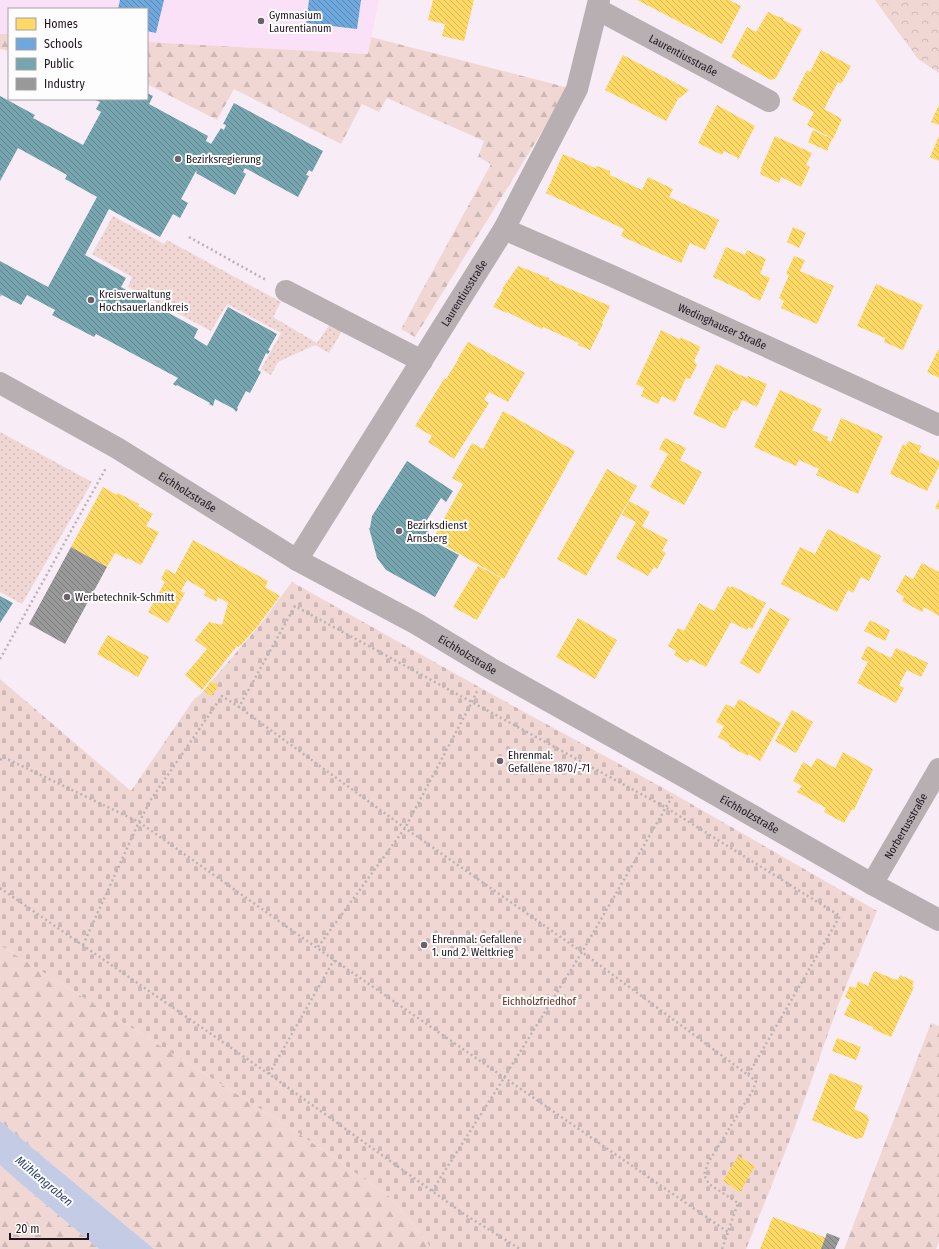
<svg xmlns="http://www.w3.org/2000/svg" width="939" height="1249" font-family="'Fira Sans Condensed',sans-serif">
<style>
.built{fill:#fbe1f7}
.grass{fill:url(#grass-dots)}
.forest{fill:url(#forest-firs)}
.cemetery{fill:url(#cemetery-stones)}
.park{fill:url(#park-crowns)}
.water{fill:#c4cbe5}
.homes{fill:url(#homes-back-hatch)}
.schools{fill:url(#schools-back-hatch)}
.public{fill:url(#public-back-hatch)}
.industry{fill:url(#industry-back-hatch)}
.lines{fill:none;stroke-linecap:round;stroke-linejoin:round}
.path{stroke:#bab2b6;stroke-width:2.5;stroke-dasharray:2 3;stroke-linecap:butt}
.minor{stroke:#b7afb2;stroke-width:22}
.poi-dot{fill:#6c616a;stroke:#fdfdfd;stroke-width:1.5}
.labels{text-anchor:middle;stroke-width:4;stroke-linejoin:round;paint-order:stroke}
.poi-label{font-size:11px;fill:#21151f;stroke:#fdfdfd;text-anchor:start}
.street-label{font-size:11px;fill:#21151f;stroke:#fdfdfd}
.park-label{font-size:11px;fill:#612d1c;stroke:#fdfdfd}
.water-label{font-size:12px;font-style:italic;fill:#304471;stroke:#fdfdfd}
</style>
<defs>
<pattern id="grass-dots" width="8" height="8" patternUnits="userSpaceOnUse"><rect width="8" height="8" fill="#f1d7d4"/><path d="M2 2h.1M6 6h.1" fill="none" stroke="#ceb8b6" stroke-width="1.8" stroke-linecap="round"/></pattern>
<pattern id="forest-firs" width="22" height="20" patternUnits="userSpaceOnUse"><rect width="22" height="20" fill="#f1d7d4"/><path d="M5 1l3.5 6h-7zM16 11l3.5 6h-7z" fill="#ceb8b6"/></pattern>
<pattern id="cemetery-stones" width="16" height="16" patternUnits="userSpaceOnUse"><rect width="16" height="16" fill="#f1d7d4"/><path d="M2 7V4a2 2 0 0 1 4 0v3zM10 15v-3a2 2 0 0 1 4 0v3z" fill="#ceb8b6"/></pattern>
<pattern id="park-crowns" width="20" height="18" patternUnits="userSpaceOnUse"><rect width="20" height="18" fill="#f1d7d4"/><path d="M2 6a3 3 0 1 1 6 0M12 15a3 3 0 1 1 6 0" fill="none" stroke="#ceb8b6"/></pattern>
<pattern id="homes-back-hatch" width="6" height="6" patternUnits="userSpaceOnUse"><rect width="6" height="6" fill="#ffd966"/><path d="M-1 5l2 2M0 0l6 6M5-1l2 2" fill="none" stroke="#dab958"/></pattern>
<pattern id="schools-back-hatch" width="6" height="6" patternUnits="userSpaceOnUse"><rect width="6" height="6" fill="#6fa8dc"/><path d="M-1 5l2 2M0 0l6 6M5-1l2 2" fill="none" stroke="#5b88b2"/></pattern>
<pattern id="public-back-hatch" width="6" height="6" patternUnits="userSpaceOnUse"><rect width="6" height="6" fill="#76a5af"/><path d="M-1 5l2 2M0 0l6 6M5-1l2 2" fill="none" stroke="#60858e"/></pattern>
<pattern id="industry-back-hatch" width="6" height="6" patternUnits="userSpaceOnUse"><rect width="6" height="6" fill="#999"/><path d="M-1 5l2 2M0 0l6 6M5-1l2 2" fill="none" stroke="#7c7c7c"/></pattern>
</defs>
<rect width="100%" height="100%" fill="#f8edf6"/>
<path class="built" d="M0,0H379L368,54L147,42V9H9V34H0Z"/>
<path class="grass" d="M113,216L164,244L167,240L281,302L273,317L317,343L330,324L342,331L329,353L315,345L278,362L271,375L261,369L281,333L227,304L211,331L128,287L132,277L92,254Z
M0,432L92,482L22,604L0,592Z"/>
<path class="forest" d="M0,34H9V51L0,49Z
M371,37L569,88L415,337L401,329L491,164L478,157L484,141L387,98L379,112L362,104L341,144L234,89L217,120L147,84V42L368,54Z
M0,945L294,1130L390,1197L427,1242L431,1249H154L0,1121Z
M931,1023L939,1026V1242L936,1249H844Z
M0,1165L20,1183L99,1249H0Z"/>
<path class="cemetery" d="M292,582L479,687L674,794L877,911L839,1003L793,1132L746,1249H431L427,1242L390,1197L294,1130L0,945V679L131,791L194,699L200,695L263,621Z"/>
<path class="park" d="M875,0H939V73L918,59Z"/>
<path class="water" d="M0,1121L154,1249H99L20,1183L0,1165Z"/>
<path class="homes" d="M433,0H474L464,41L442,36L445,24L428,20Z
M637,0H729L741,6L722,44Z
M768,12L781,18V17L784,18L783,20L802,29L776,78L771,80L740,63V62L731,57L747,27L756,32Z
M821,50L851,66L841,84L838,82L824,109L842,119L833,139L807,125L814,112L792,100L807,70L810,72Z
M623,55L689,90L680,98L679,97L666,121L605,90Z
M717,105L755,126L738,160L737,159L738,158L724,151L722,155L698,143Z
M939,105V125L931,122Z
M813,130L832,139L827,151L808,142Z
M775,136L812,153L806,165L810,167L801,187L781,177L779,183L760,174L762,168H761Z
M939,136V161L930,157Z
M563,154L595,168L597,166L610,171V175L642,190L648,177L673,189L669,197L719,220L705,250L690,243L681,263L621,236L624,229L546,193Z
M793,227L806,233L799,248L787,242Z
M726,247L745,255L747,250L766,259L760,274L770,278L760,301L748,295L749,294L713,277Z
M794,256L805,260L800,271L834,286L817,324L781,308L784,301L779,298L789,275L786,274Z
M518,266L549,278V280L610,306L602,323L603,324L590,350L578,345L579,343L543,327L542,329L507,312V313L493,307L503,290L502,289Z
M876,284L923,305L903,350L884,342L885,338L857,326Z
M661,330L679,339L682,338L699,346L700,348L694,361L697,365L690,379L686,378L675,402L662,396L658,404L641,396L644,388L636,384Z
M468,342L525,373L508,402L489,392L484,400L489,403L454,459L428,442L432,436L415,426L444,379H446L458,360H457Z
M938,350L939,351V378L927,372Z
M716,364L747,378L748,376L767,384L757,407L742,400L737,411L734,410L725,429L693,414Z
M780,390L822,409L812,430L828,437L827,440L831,442L841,418L883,436L858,494L816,475L819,469L799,460L796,466L754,447Z
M503,411L575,451L504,579L433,539L463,484L452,478L472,443L483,449Z
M665,438L686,448L680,460L702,472L684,505L650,487L668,454L659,449Z
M908,441L921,446L919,452L939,461V466L927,491L890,474L903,444L906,446Z
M607,469L637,486L586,576L557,559Z
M103,487L117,495L118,493L139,504L138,506L153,514L146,526L159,532L141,565L128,558L127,559L115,553L107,567L71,547Z
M939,500V510L935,508Z
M629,501L650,512L642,526L668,540L662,551L666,553L657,569L654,567L648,576L616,558L636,522L622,515Z
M828,529L881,556L869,581L861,577L853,593L848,590L837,612L781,584L800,547L815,554Z
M193,540L268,581L265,587L280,596L257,627L239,647L237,646L202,690L185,675L207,649L195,640L209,622L222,625L228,603L218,597L216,602L204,595L206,591L187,580L181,591L185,593L168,623L148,612L165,582L161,579L166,569L175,574Z
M922,563L939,572V616L924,607L922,612L902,601L904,597L896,591L905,575L913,579Z
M478,566L501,578L477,620L453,607Z
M728,586L731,588L732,586L766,603L752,629L749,627L747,630L731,622L706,667L690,659L688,663L674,655L676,651L668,646L678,628L684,631L699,603L714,611Z
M770,608L790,619L759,674L740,663Z
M578,618L617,640L595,679L556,657Z
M870,620L890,630L885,641L864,631Z
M108,635L149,657L138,677L97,654Z
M867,646L891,658L896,648L928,663L921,677L907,670L899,685L904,688L896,703L857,683L868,662L861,659Z
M211,681L219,686L211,696L204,691Z
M739,699L781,723L760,761L748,754V756L729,746L730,744L718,737L724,726L716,722L726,704L734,708Z
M792,710L813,722L796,753L775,741Z
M843,752L873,769L854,810L852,809L844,823L824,812L826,808L797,792L802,786L793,781L803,762L811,767L817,758L835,768Z
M874,971L894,979L898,980L900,975L914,981L912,986L914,987L891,1037L873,1029V1027L844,1015L851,1000L845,997L850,986L856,988L858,981L868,986Z
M837,1038L861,1047L856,1060L832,1051Z
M830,1073L863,1086L854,1109L867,1115L869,1120L863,1137L857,1139L812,1120Z
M738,1156L755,1166L740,1192L723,1181Z
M773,1217L826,1238L821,1249H760Z"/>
<path class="schools" d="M120,0H164L156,33L147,31V9H118Z
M309,0H361L357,29L306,23Z"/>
<path class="public" d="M147,93L153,96L149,104L208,136L206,141L211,144L221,128L224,130L226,125L223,124L234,103L323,151L312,172L309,170L306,175L309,176L298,197L245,168L243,172L246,174L235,195L196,173L197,172L196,171L181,199L188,203L180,218L173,214L160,237L109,209L85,255L126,278L121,287L198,329L194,338L207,346L228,307L277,334L268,350L270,351L268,354L266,353L258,370L261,372L250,393L246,391L237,408L238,409L236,412L234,409L215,399L213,406L209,404L210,403L177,385L176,386L173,384L178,378L96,334L94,337L52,315L55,310L27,295L21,305L0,294V261L48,287L97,197L65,179L67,175L18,148L0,181V96L35,115L33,118L83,145L101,112L96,109L100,102L93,99H147Z
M407,461L453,491L446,502L441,498L425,523L428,528L429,539L459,555L435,597L386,570L377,558L369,528H370L372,516Z
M0,596L13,603L0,623Z"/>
<path class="industry" d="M71,547L107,567L65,644L29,624Z
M827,1233L840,1238L835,1249H821Z"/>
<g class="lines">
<path class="path" d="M189,237L266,280
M0,296L1,294
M0,659L106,468
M0,760L3,757L139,822L334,960L728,1232
M0,888L269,1074L464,1214L520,1249
M83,945L139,822L152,798L222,696L239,707L295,606L665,807L840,916L748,1075L582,952L405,828L239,707
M318,947L405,828L472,702L478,689
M269,1074L334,960
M432,1191L504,1078L582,952L672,797
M722,1249L738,1203L709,1184L704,1175L708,1163L753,1090L756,1081L748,1075"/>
<g class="minor">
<path id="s1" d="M597,9L769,101"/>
<path id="s2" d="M504,229L612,276L939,425"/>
<path d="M286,291L422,361"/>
<path id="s3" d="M0,383L117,448L297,560L417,624L490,668L683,776L872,884L939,920"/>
<path id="s4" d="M297,560L504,229L577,89L599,0"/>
<path id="s5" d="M872,884L939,769"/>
</g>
</g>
<g class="poi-dot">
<circle cx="261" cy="21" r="4"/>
<circle cx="178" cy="159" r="4"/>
<circle cx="91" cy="300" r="4"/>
<circle cx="399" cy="531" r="4"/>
<circle cx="67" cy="597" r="4"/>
<circle cx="500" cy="761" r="4"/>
<circle cx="424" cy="945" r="4"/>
</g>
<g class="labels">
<g class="poi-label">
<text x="269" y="19">Gymnasium<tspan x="269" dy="13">Laurentianum</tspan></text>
<text x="186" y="163">Bezirksregierung</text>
<text x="99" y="298">Kreisverwaltung<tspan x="99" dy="13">Hochsauerlandkreis</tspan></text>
<text x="407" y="529">Bezirksdienst<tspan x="407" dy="13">Arnsberg</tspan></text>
<text x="75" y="601">Werbetechnik-Schmitt</text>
<text x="508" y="759">Ehrenmal:<tspan x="508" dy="13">Gefallene 1870/-71</tspan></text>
<text x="432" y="943">Ehrenmal: Gefallene<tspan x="432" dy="13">1. und 2. Weltkrieg</tspan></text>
</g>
<g class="street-label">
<text dy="4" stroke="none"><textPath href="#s1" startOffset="98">Laurentiusstraße</textPath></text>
<text dy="4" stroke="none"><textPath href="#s4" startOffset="315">Laurentiusstraße</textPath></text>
<text dy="4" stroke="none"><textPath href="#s2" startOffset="239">Wedinghauser Straße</textPath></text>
<text dy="4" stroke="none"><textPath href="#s3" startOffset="217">Eichholzstraße</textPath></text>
<text dy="4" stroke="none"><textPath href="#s3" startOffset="541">Eichholzstraße</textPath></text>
<text dy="4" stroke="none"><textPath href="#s3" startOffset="865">Eichholzstraße</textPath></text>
<text dy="4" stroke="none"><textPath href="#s5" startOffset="67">Norbertusstraße</textPath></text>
</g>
<g class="park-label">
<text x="539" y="1005">Eichholzfriedhof</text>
</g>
<g class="water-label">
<text transform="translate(44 1181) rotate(40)" y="4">Mühlengraben</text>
</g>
</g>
<rect x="8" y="8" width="140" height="92" fill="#fdfdfd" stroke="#a5a0a4"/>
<rect x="16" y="18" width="20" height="12" fill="#ffd966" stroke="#a5a0a4"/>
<text x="44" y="28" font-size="12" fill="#21151f">Homes</text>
<rect x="16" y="38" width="20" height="12" fill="#6fa8dc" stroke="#a5a0a4"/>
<text x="44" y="48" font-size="12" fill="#21151f">Schools</text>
<rect x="16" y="58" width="20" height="12" fill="#76a5af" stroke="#a5a0a4"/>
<text x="44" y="68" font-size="12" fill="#21151f">Public</text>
<rect x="16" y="78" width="20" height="12" fill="#999999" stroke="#a5a0a4"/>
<text x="44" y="88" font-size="12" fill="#21151f">Industry</text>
<path d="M10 1233v6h78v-6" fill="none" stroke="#21151f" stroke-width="2"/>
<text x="16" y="1233" font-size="12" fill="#21151f" stroke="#fdfdfd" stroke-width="3" paint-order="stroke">20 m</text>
</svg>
